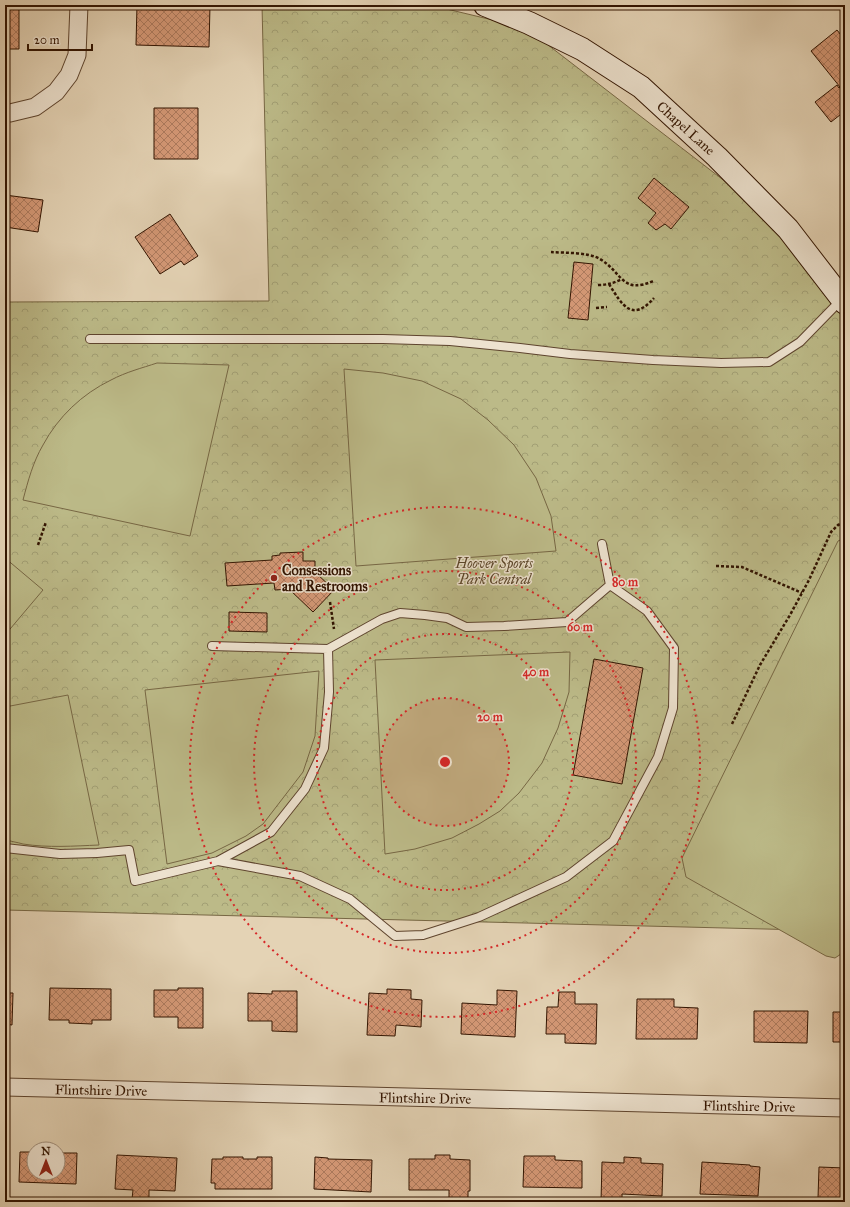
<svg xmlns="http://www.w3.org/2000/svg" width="850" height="1207" font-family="'IM FELL Great Primer',serif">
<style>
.park{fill:url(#park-crowns);stroke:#776744}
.pitch{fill:#bcba88;stroke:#776744}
.building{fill:url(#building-cross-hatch);stroke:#321401}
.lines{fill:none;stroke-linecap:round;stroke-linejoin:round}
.lane-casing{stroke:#5e442e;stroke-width:10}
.street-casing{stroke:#5e442e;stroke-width:19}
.secondary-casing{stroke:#321401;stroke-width:24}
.path{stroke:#321401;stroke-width:2.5;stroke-dasharray:3 2;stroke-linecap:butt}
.lane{stroke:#ede2cf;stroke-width:8}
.street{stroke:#ede2cf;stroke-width:17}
.secondary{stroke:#ede2cf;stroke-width:22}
.ring{fill:none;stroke:#d62828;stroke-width:2;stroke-dasharray:2 4}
.poi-dot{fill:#8f2418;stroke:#ede2cf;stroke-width:1.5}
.labels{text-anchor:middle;stroke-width:3;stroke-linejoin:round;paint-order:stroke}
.street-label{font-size:14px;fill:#321401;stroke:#ede2cf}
.park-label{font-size:14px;font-style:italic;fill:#5b462a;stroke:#ede2cf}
.poi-label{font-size:14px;font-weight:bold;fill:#321401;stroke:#ede2cf;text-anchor:start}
.centre{fill:#d62828;stroke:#ede2cf;stroke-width:2}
.ring-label{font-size:12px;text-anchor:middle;font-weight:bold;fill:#d62828;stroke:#ede2cf;stroke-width:3;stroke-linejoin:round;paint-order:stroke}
</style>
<defs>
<pattern id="park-crowns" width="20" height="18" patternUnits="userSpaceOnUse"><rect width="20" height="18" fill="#bcba88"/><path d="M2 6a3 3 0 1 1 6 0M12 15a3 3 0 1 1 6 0" fill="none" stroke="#a29f74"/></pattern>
<pattern id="building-cross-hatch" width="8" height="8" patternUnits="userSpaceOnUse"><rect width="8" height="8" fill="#d49876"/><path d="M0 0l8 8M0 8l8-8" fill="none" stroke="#ad7b5e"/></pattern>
</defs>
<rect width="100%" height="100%" fill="#e4d3b5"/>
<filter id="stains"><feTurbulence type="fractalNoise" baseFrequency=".005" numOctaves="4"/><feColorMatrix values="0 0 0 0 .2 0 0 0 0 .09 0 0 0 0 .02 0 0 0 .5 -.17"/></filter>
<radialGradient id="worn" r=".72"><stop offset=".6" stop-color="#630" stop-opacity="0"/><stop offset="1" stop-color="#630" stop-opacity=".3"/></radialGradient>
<path class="park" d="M262,5H430L526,28L770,216L845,320V931L5,910V302L269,301Z"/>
<path class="pitch" d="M157,363L229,365L190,536L23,500C28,481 33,462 43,445C58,417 82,394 111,380C126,372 142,368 157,363Z
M344,369L383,373L422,381L461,399L488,420L514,445L536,478L551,516L556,551L356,566Z
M845,538V947L841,954L835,958L826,956L686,877L682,858L838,541Z
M5,558L43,590L5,635Z
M570,652L569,692L558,728L542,763L519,793L500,811L479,824L452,838L415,849L385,854L375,660Z
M319,671L315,736L303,772L263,824L246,836L212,853L167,864L145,690Z
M68,695L99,845C74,846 48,848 23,844C17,842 11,842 5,839V707Z"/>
<path class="building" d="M5,5H19V49H5Z
M137,5H210L209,47L136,45Z
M837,30L845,40V111L831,122L815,102L837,85L839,88L840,87L811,51Z
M154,108H198V159H154Z
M654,178L689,207L671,229L665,224L656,230L648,223L656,213L638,198Z
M5,195L43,200L38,232L5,227Z
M170,214L198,256L184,265L181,261L160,274L135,237Z
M574,262L593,264L588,320L568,318Z
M303,552V561H315V572L334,590L313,612L289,589L275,590L274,583L227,586L225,563L272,560V556L280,555V553Z
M229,612L267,613V632L229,631Z
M594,659L643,668L622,784L573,775Z
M50,988L111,989V1020H92V1024L69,1023V1020H49Z
M178,988H203V1028H178V1017H154V990H178Z
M387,989L411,990V999L422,1000L421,1027L396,1025L395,1036L367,1035L369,993L387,994Z
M497,990L517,991L515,1037L461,1034L462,1003L497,1005Z
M272,991H297V1032L272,1031V1021H248V993L272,994Z
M559,992H575V1004H597L596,1044L565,1043V1034H546L547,1007H558Z
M5,993H13L12,1025L5,1024Z
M637,999H674V1007L698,1008L697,1039H636Z
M754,1011H808L807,1043L754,1042Z
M833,1012H845V1042H833Z
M20,1152H34V1173H58V1153H77L76,1184L19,1182Z
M117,1155L177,1158L175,1191L149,1190V1200L132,1199L133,1190L115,1189Z
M435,1155H450V1159L470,1160V1191H468V1200H449V1190H409V1159H435Z
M524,1156H555V1160L582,1161V1188L523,1187Z
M223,1157H243V1159H257V1157H272V1189H215V1183H211L212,1159H223Z
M315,1157L328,1158V1159L372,1160L371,1192L314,1189Z
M624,1157L641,1158V1163L663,1164L662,1196L622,1194V1202H601L602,1162L624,1163Z
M702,1162L750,1165V1166L760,1167L758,1196L700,1194Z
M819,1167L845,1168V1202H827V1198H818Z"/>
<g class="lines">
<g class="lane-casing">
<path id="lane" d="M90,339H383L450,341L520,348L570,354L653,360L721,363L769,362L800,342L841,300
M602,544L610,585
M5,848L60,854L97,853L129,850L135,881L218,861L271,832L305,789L324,748L329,692L328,649L212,646
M218,861L300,876L350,899L395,936L423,935L479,917L566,877L613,841L658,757L673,708L674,648L647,611L610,585L567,622L504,626L466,627L447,618L425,615L400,613L382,619L328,649"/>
</g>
<g class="street-casing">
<path id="street" d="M5,112L10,113L35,107L56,92L69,75L77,55L79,5
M5,1087L845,1108"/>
</g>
<g class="secondary-casing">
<path id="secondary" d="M485,5L529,23L582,49L641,87L717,157L788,229L845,303"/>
</g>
<path class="path" d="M551,252C565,253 588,252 600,259C622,272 622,295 653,281
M609,284C622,305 632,323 654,298
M598,285C607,285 614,283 622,279
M596,308L607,307
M38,545L46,522
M716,566L742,567L802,593
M330,602L334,629
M732,724L760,665L790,615L809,580L831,532L838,525L845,522"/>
<use href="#lane" class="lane"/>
<use href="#street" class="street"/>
<use href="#secondary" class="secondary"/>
</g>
<circle cx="445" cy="762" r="64" fill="#d62828" fill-opacity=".12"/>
<g class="ring">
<circle cx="445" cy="762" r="64"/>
<circle cx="445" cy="762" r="128"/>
<circle cx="445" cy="762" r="191"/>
<circle cx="445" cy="762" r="255"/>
</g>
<circle class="poi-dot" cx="274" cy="578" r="4"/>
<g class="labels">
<g class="street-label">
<text transform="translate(686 128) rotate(42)" y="5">Chapel Lane</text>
<text transform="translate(101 1090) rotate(1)" y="5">Flintshire Drive</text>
<text transform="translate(425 1098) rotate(1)" y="5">Flintshire Drive</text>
<text transform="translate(749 1106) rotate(1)" y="5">Flintshire Drive</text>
</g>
<g class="park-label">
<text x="494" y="568">Hoover Sports<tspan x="494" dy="16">Park Central</tspan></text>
</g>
<g class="poi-label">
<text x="282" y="575">Consessions<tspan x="282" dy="16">and Restrooms</tspan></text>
</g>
</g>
<circle cx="445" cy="762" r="6" class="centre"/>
<g class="ring-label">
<text x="625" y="586">80 m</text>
<text x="580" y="631">60 m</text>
<text x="536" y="676">40 m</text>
<text x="490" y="721">20 m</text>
</g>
<rect width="850" height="1207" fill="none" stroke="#e4d3b5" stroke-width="20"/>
<rect x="6" y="6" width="838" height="1195" fill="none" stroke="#321401" stroke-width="2"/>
<rect x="10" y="10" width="830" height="1187" fill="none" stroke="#321401"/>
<g transform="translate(46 1161)"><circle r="19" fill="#ede2cf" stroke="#a2907d"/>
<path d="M0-3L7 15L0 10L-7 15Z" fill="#8f2418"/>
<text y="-6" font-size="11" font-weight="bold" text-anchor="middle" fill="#321401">N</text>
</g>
<path d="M28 44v6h64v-6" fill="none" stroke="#321401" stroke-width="2"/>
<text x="34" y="44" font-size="12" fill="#321401" stroke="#ede2cf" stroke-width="3" paint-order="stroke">20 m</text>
<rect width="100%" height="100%" filter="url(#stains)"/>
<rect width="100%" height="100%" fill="url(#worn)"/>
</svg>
